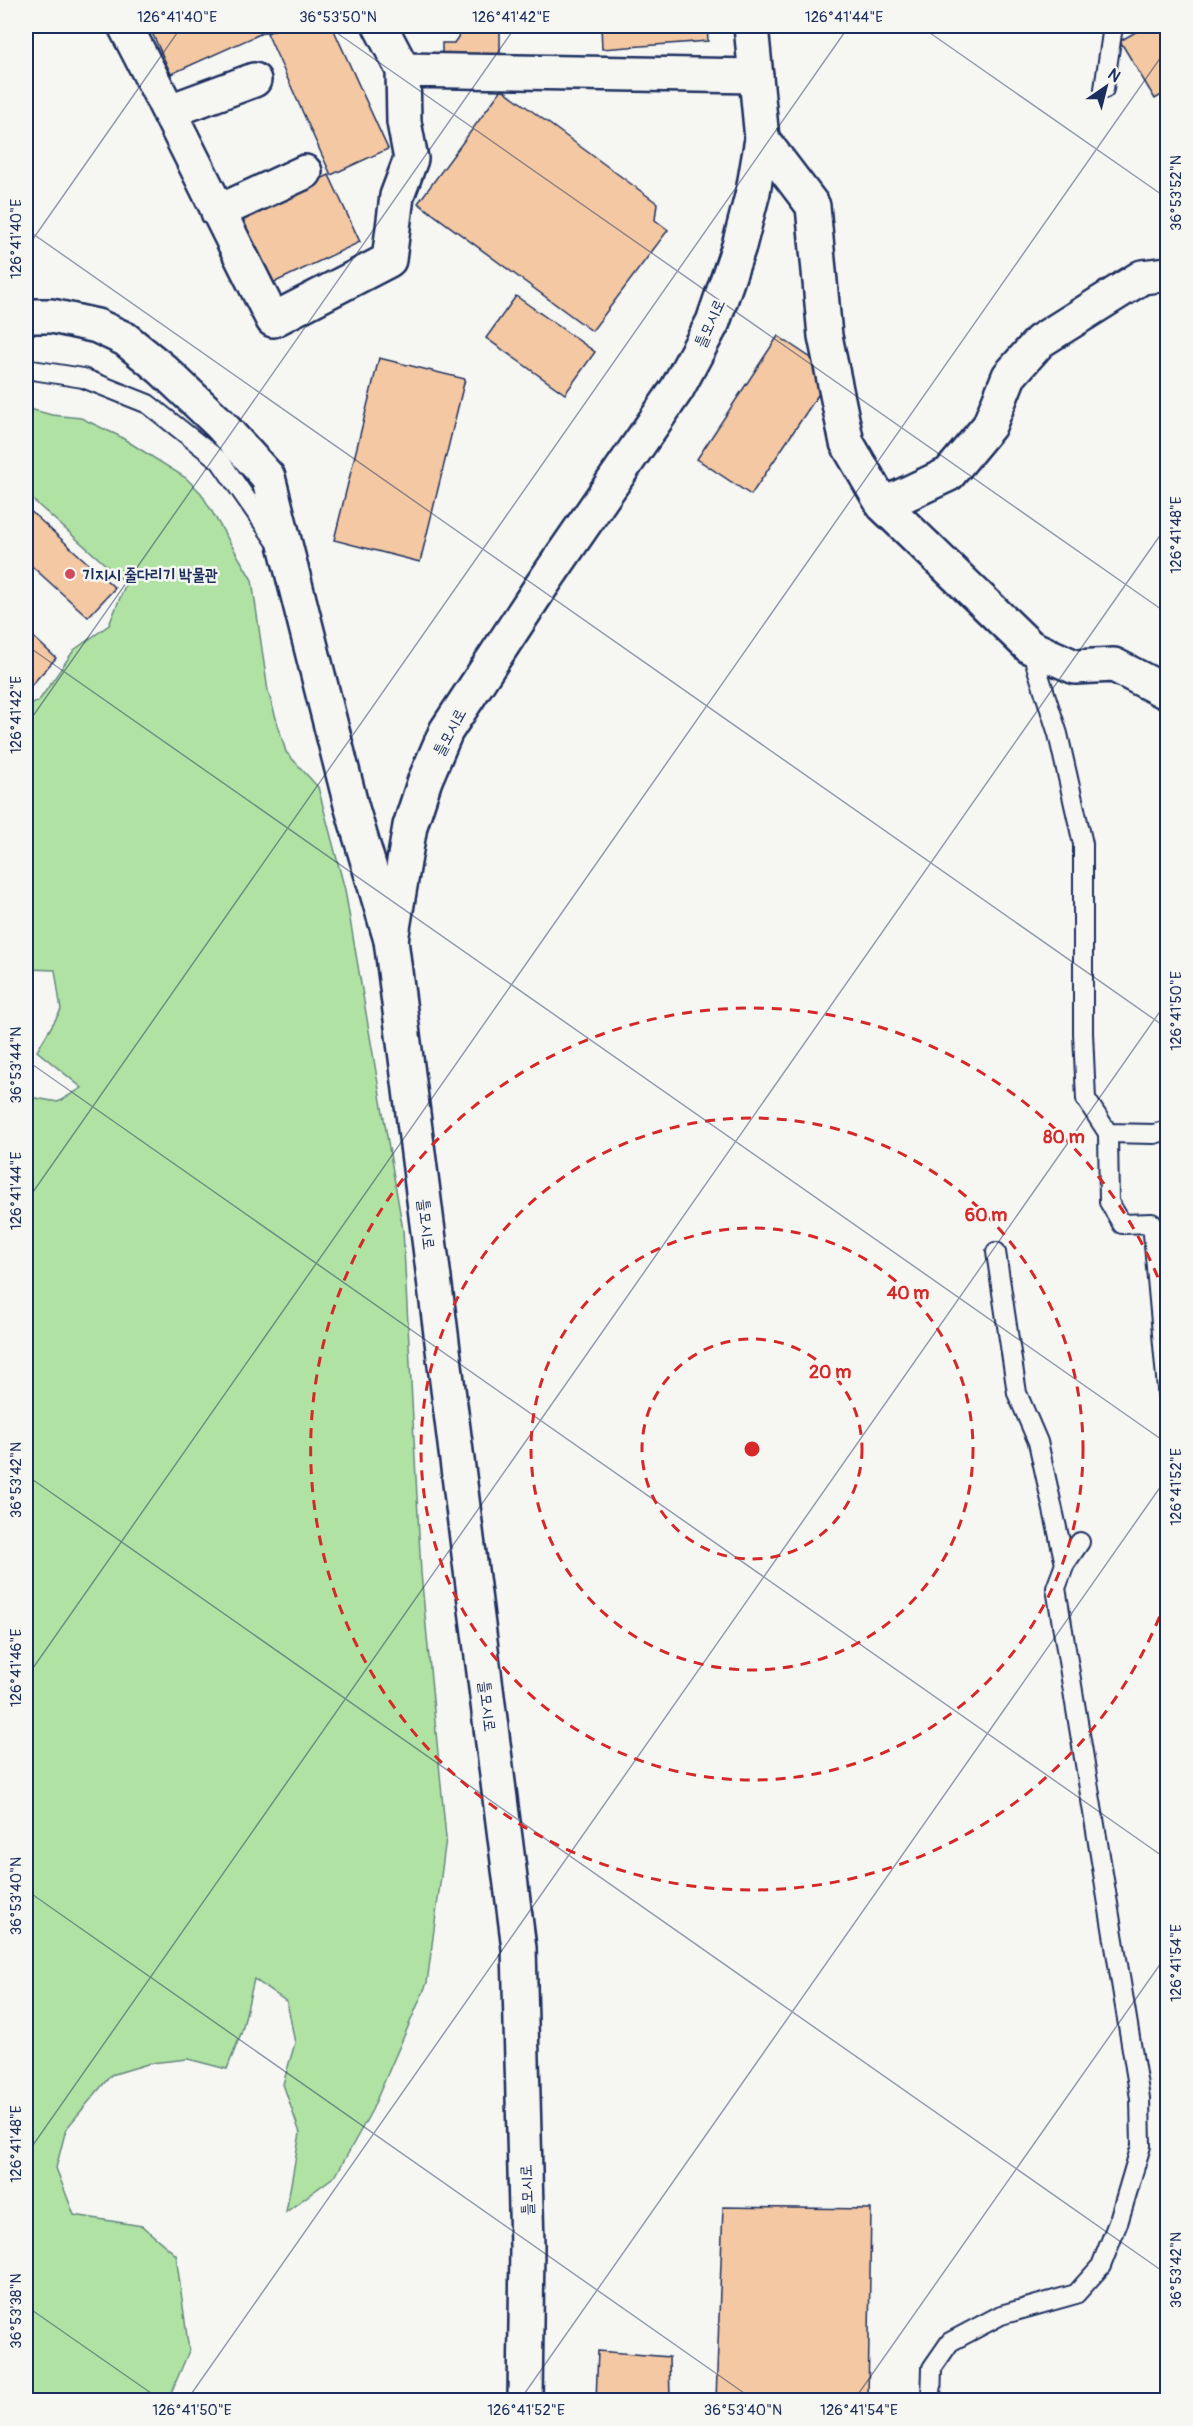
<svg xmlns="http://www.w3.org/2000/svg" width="1193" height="2426" font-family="Pangolin,'Poor Story',sans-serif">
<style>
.green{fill:#b0e2a3;stroke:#668880;stroke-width:1.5}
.building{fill:#f3c8a2;stroke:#1b2f5e;stroke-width:1.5}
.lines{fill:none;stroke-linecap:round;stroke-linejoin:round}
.lane-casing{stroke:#1b2f5e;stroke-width:22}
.street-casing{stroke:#1b2f5e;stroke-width:38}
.secondary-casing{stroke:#1b2f5e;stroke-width:38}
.lane{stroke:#f6f6f2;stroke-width:18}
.street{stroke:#f6f6f2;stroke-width:33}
.secondary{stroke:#f6f6f2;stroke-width:33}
.ticks{fill:none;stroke:#1b2f5e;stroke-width:1.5;stroke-opacity:0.45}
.ring{fill:none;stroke:#d62828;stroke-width:3;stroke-dasharray:10 8}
.poi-dot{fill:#d1495b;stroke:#f6f6f2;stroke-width:2}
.labels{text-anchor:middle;stroke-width:5;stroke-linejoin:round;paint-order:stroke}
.street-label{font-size:16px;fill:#1b2f5e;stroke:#f6f6f2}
.poi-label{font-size:16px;font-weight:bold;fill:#1b2f5e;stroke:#f6f6f2;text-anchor:start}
.centre{fill:#d62828;stroke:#f6f6f2;stroke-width:3}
.ring-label{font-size:18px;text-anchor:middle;font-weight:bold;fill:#d62828;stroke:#f6f6f2;stroke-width:5;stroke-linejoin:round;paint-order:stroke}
.neatline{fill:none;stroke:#1b2f5e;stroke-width:2}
.ticks-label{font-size:15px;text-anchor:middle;fill:#1b2f5e}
</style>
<rect width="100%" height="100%" fill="#f6f6f2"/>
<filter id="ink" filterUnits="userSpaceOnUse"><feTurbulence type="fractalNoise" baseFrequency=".0167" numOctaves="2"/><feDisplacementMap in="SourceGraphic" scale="12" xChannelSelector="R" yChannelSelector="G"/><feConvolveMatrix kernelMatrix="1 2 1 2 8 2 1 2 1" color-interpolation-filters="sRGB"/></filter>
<g filter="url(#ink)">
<path class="green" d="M26,408L52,415L81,418L119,436L186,478L201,493L252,580L268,691L286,752L318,787L345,890L403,1230L421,1573L446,1838L427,1983L372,2110L336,2175L286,2212L300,2133L283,2084L295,2043L287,2002L254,1979L242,2031L227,2069L188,2059L151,2063L111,2075L66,2129L56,2168L74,2215L142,2226L176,2255L189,2351L168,2400H26V1127L29,1097L58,1102L82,1088L37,1051L61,1010L55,970L26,969V704L38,702L74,650L109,625L126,583L26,494Z"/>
<path class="building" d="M149,26H278L171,74Z
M284,26H332L388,149L331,175L267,33Z
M453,26H500V65L442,64V43H454L460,34L451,29Z
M601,26H707L708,41L602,49Z
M1146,26H1168V91L1155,99L1120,41Z
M502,89L657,203L655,220L668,230L592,331L418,203Z
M329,175L360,242L271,284L239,217Z
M516,296L595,352L565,394L486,338Z
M778,336L817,362L820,392L751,495L697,459Z
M379,358L465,379L420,562L334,540Z
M26,507L115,588L88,617L26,561Z
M26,630L56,658L26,691Z
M723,2207L871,2209L868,2400H716Z
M598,2351L669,2357L670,2400H596Z"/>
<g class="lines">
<g class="lane-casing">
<path id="lane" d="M1104,89L1113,26
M26,369L83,378L148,404L220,461L275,540
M1030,647L1058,734L1083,844V1033L1086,1099L1108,1133L1154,1134L1168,1130
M1108,1133L1109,1202L1122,1224L1152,1223L1168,1400
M996,1252L1017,1393L1038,1442L1065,1564
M931,2400L932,2368L950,2342L1001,2315L1076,2294L1101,2266L1119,2220L1141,2146L1140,2098L1056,1588L1065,1564L1080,1542"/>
</g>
<g class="street-casing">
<path id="street" d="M125,26C176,123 223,222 273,320L389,260L397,196L411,159L404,122L403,70L380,26
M403,70L756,76
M170,111L254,80
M762,139L813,206L825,336L847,443L883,505L1030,647L1075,667L1114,665L1168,693
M218,212L305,172
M26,316H52L97,326L125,339L162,369L219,423L268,477L351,805L391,940
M883,505L949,474L989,426L1009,376L1040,341L1142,277L1168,274"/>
</g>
<g class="secondary-casing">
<path id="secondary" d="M525,2400L527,2246L519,1948L391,940L410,826L425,780L446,731L540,588L677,389L713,322L739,246L753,192L762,139L751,26"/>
</g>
<use href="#lane" class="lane"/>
<use href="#street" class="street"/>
<use href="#secondary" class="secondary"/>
</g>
</g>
<path class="ticks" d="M327,26L1168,614M920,26L1168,199M26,229L1168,1029M26,249L182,26M26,645L1168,1444M26,726L516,26M26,1060L1168,1860M26,1202L849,26M26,1475L1168,2275M26,1678L1168,47M26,1890L754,2400M26,2155L1168,524M26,2306L161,2400M187,2400L1168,1000M520,2400L1168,1476M854,2400L1168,1953"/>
<g class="ring">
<circle cx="752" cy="1449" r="110"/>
<circle cx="752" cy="1449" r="221"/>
<circle cx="752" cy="1449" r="331"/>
<path d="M1166 1600A441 441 0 1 1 1166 1298"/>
</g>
<circle class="poi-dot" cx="70" cy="574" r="6"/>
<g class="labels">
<g class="street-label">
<text transform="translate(709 323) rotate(-66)" y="6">틀모시로</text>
<text transform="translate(449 732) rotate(-62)" y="6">틀모시로</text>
<text transform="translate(427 1224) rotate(83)" y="6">틀모시로</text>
<text transform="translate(488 1706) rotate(83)" y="6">틀모시로</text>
<text transform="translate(526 2190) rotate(-92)" y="6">틀모시로</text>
</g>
<g class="poi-label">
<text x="82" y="580">기지시 줄다리기 박물관</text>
</g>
</g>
<circle cx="752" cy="1449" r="9" class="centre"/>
<g class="ring-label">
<text x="1064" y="1143">80 m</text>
<text x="986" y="1221">60 m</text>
<text x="908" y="1299">40 m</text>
<text x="830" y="1378">20 m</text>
</g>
<rect width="1193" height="2426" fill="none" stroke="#f6f6f2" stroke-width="66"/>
<g transform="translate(1106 87) rotate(35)" stroke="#f6f6f2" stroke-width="4.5" paint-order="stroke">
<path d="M0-4.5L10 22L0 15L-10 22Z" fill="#1b2f5e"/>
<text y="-9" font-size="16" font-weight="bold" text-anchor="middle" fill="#1b2f5e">N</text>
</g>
<rect x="33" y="33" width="1127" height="2360" class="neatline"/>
<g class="ticks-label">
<text x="177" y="22">126°41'40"E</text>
<text x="338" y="22">36°53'50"N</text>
<text x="511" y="22">126°41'42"E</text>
<text x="844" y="22">126°41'44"E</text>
<text transform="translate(1176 193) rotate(-90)" y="5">36°53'52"N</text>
<text transform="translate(16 239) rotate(-90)" y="5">126°41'40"E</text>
<text transform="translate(1176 535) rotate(-90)" y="5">126°41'48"E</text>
<text transform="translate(16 715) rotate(-90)" y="5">126°41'42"E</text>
<text transform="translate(1176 1011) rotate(-90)" y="5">126°41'50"E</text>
<text transform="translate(16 1065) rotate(-90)" y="5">36°53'44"N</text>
<text transform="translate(16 1191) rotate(-90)" y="5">126°41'44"E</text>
<text transform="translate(16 1480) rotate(-90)" y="5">36°53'42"N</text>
<text transform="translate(1176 1487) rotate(-90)" y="5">126°41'52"E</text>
<text transform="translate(16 1668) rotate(-90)" y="5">126°41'46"E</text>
<text transform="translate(16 1896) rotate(-90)" y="5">36°53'40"N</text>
<text transform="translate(1176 1963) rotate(-90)" y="5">126°41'54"E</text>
<text transform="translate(16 2144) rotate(-90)" y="5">126°41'48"E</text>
<text transform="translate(1176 2270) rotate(-90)" y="5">36°53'42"N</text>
<text transform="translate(16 2311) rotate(-90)" y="5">36°53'38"N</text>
<text x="192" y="2415">126°41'50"E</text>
<text x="526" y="2415">126°41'52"E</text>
<text x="743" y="2415">36°53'40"N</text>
<text x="859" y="2415">126°41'54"E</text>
</g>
</svg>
